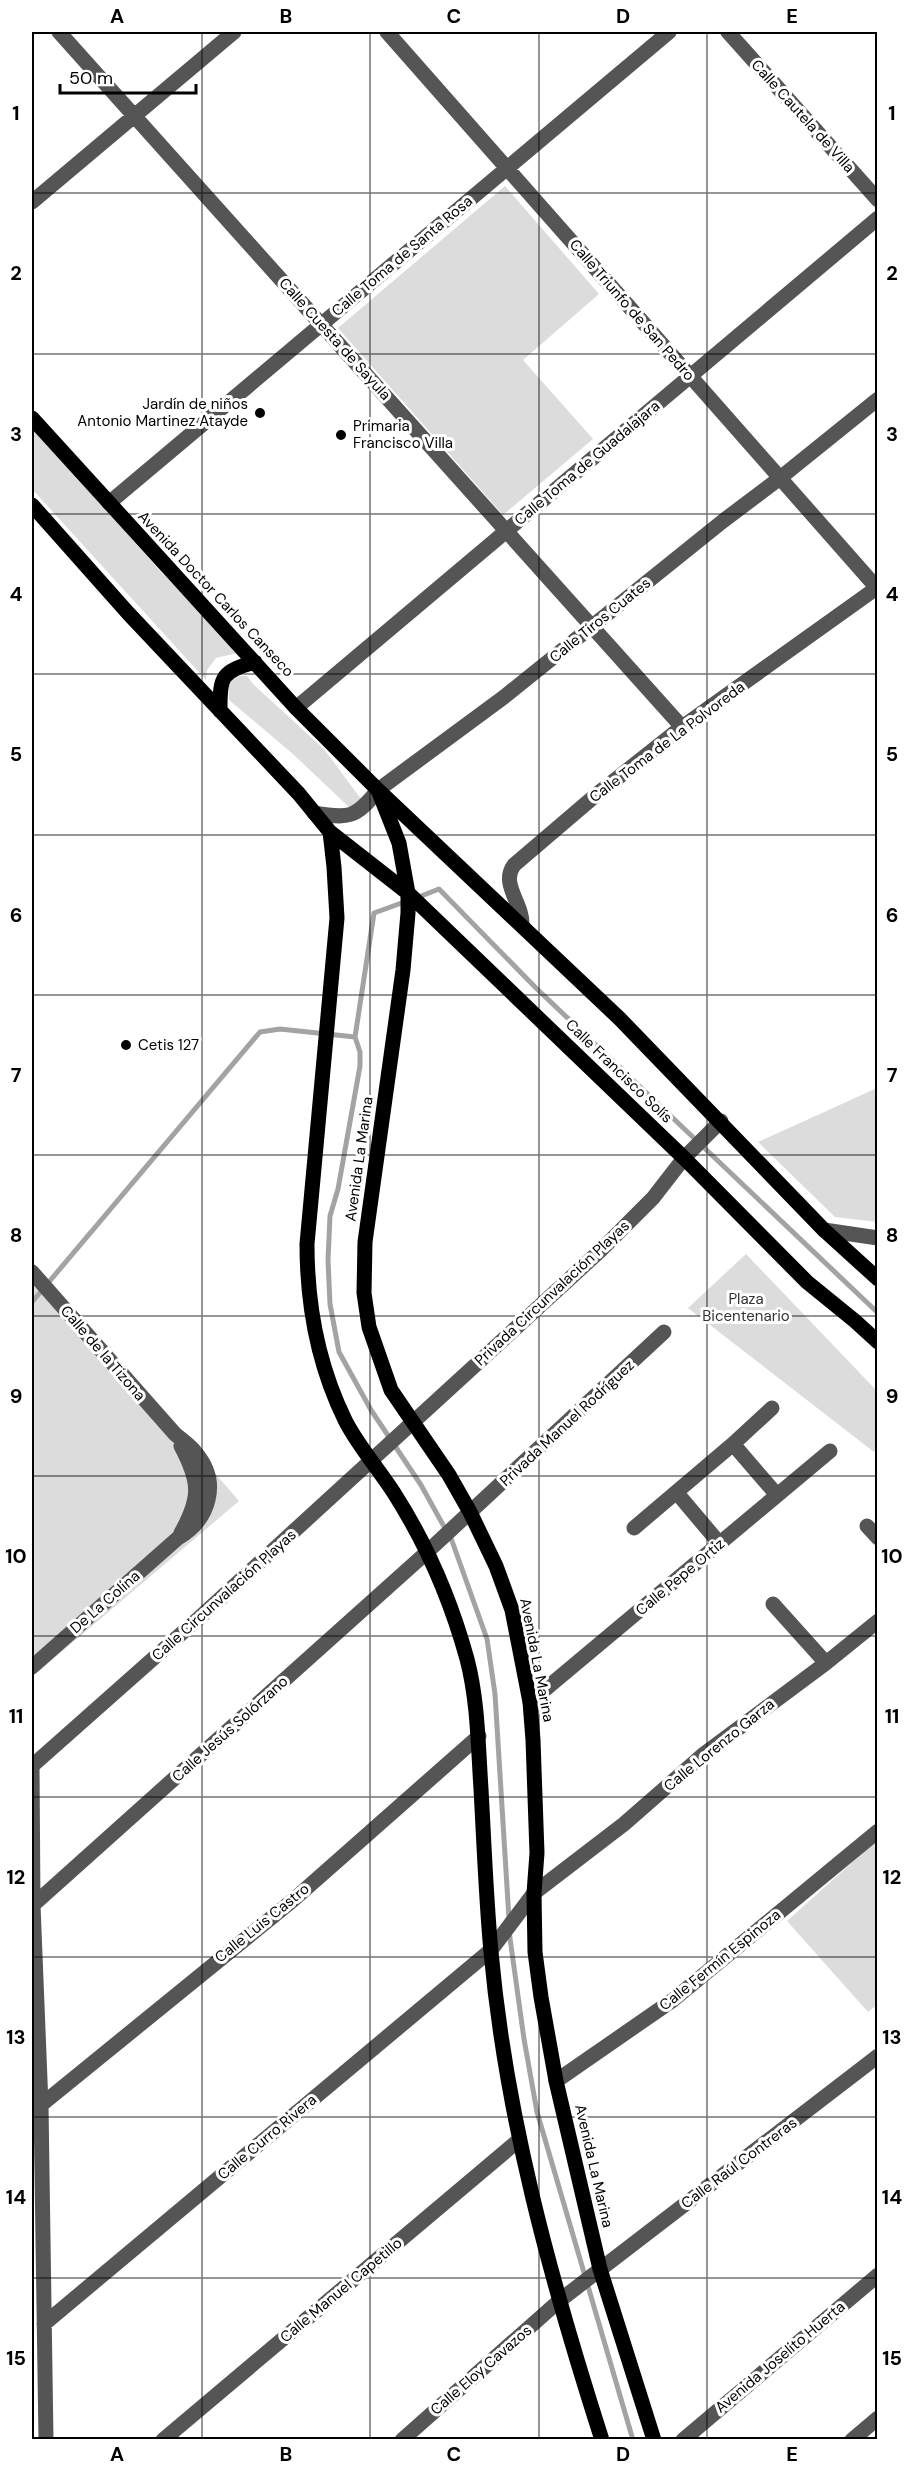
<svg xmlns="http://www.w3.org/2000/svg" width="909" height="2471" font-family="'DM Sans',sans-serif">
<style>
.green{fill:#dcdcdc}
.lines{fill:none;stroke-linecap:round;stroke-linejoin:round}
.stream{stroke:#a3a3a3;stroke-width:5}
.minor{stroke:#555;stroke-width:15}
.major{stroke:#000;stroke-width:15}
.grid{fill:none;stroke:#000;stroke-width:1.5;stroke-opacity:0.55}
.poi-dot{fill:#000;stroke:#fff;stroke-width:2}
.labels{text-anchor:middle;stroke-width:6;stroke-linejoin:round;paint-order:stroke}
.street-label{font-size:15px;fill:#000;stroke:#fff}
.poi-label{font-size:15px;fill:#000;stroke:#fff;text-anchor:start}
.park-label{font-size:15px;fill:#333;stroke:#fff}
.neatline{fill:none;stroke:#000;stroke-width:2}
.grid-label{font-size:20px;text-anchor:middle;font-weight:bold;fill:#000}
</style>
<rect width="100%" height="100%" fill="#fff"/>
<path class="green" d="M505,186L599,294L523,360L593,439L503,515L338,328Z
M32,427L161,572L238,653L216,658L207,670L206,680L32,489Z
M239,676H247L253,684L324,749L361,799L350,808L293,754L229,700C228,688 227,681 239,676Z
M877,1088V1222L835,1217L758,1142Z
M746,1254L877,1391V1447L874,1452L688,1308Z
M32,1261L239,1501L32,1677Z
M877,1840V2005L868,2012L787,1921Z"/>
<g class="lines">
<path class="stream" d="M416,898L439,889L536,988L878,1313
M355,1037L374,913L407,901
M32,1302L260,1032L280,1029L355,1037L360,1052V1066L338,1189L330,1216L328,1260L330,1304L339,1352L371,1410L421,1485L452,1541L487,1639L495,1694L509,1919
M509,1931L524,2039L537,2112L633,2440"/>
<path class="minor" d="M59,32L682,727
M387,32L877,588
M728,32L878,200
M32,202L234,32
M109,503L669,32
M296,708L878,218
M314,813C349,819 356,818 378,790L504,697L723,521L780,478L878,399
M522,925C523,903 500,884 514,865L596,795L682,727L878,587
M824,1230L878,1238
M32,1272L175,1434C182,1440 191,1446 196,1453C221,1483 209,1520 178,1538L32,1667
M733,1444L777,1495
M677,1493L720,1544
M867,1526L878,1538
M634,1528L733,1444L772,1408
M181,1533C201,1497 200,1482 181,1446
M773,1604L826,1663
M530,1702L830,1451
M32,1906L426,1553L664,1332
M556,2081L673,2000L878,1831
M41,2105L292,1901L479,1736
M44,2324L491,1950L534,1893L624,1824L704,1754L826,1663L878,1621
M46,2440L41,2105L33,1905L32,1766L199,1618L601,1250L653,1198L684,1158L721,1121
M163,2440L519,2140
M402,2440L559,2301L878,2056
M683,2440L878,2275
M852,2440L878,2418"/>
<path class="major" d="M32,418L296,708L378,790L620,1019L824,1230L878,1279
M32,505L128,613L299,794L330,832L408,893L684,1158L807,1282L855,1321L878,1342
M220,711C220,676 221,672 255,662
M378,790L399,843L408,893V913L403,970L365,1242L364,1293L369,1327L391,1390L449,1475L470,1512L496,1566L512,1610L530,1702L533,1740L537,1853L534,1893L535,1952L541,1997L556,2081L600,2269L654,2440
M330,832L334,867L337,918L307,1244C307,1305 318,1365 345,1420C358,1446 378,1468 394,1493C426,1543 451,1601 467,1659C478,1701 478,1745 481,1789C484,1843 486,1898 491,1952C506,2118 551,2281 602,2440"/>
</g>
<path class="grid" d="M202,32V2440M370,32V2440M539,32V2440M707,32V2440M32,193H878M32,354H878M32,514H878M32,674H878M32,835H878M32,995H878M32,1155H878M32,1316H878M32,1476H878M32,1636H878M32,1797H878M32,1957H878M32,2117H878M32,2278H878"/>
<g class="poi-dot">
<circle cx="260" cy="413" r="6"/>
<circle cx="341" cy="435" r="6"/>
<circle cx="126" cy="1045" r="6"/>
</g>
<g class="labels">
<g class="street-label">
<text transform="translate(803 116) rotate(48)" y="5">Calle Cautela de Villa</text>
<text transform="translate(402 256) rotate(-40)" y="5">Calle Toma de Santa Rosa</text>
<text transform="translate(632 310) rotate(49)" y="5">Calle Triunfo de San Pedro</text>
<text transform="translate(335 339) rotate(48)" y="5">Calle Cuesta de Sayula</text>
<text transform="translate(587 463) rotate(-40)" y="5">Calle Toma de Guadalajara</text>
<text transform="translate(216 594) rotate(47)" y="5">Avenida Doctor Carlos Canseco</text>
<text transform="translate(600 620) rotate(-39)" y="5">Calle Tiros Cuates</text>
<text transform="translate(667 742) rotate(-37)" y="5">Calle Toma de La Polvoreda</text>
<text transform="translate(619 1071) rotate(44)" y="5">Calle Francisco Solís</text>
<text transform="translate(359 1159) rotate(-82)" y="5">Avenida La Marina</text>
<text transform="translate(552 1293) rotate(-43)" y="5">Privada Circunvalación Playas</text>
<text transform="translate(103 1353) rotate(49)" y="5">Calle de la Tizona</text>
<text transform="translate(567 1423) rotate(-43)" y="5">Privada Manuel Rodríguez</text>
<text transform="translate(680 1577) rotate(-40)" y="5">Calle Pepe Ortiz</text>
<text transform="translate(224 1595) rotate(-42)" y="5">Calle Circunvalación Playas</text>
<text transform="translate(105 1602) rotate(-41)" y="5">De La Colina</text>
<text transform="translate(537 1660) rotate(79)" y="5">Avenida La Marina</text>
<text transform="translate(230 1729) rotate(-42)" y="5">Calle Jesús Solórzano</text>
<text transform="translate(719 1745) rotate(-39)" y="5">Calle Lorenzo Garza</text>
<text transform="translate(262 1923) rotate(-39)" y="5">Calle Luis Castro</text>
<text transform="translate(720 1960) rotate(-39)" y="5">Calle Fermín Espinoza</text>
<text transform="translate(267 2137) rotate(-40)" y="5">Calle Curro Rivera</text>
<text transform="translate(739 2163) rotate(-37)" y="5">Calle Raúl Contreras</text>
<text transform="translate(594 2166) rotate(77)" y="5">Avenida La Marina</text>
<text transform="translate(341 2290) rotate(-40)" y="5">Calle Manuel Capetillo</text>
<text transform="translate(780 2357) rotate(-40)" y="5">Avenida Joselito Huerta</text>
<text transform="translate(481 2370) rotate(-41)" y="5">Calle Eloy Cavazos</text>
</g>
<g class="poi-label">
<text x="248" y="409" text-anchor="end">Jardín de niños<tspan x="248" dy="17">Antonio Martinez Atayde</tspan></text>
<text x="353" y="431">Primaria<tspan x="353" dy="17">Francisco Villa</tspan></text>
<text x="138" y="1050">Cetis 127</text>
</g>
<g class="park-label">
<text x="746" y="1304">Plaza<tspan x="746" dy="17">Bicentenario</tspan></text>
</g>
</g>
<rect width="909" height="2471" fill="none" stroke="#ffffff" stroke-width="66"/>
<path d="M60 84v9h136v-9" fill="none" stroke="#000000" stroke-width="3"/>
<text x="69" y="84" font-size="18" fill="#000000" stroke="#ffffff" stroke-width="4.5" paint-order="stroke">50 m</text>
<rect x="33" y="33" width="843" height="2405" class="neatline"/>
<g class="grid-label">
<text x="117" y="23">A</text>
<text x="286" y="23">B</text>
<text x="454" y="23">C</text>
<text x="623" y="23">D</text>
<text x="792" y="23">E</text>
<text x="16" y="120">1</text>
<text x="892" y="120">1</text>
<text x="16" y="280">2</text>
<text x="892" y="280">2</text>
<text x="16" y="441">3</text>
<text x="892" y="441">3</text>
<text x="16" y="601">4</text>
<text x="892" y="601">4</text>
<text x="16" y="761">5</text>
<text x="892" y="761">5</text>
<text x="16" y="922">6</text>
<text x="892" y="922">6</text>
<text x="16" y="1082">7</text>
<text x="892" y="1082">7</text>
<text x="16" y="1242">8</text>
<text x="892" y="1242">8</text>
<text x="16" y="1403">9</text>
<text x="892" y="1403">9</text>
<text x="16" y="1563">10</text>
<text x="892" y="1563">10</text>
<text x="16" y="1723">11</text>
<text x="892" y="1723">11</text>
<text x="16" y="1884">12</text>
<text x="892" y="1884">12</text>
<text x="16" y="2044">13</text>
<text x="892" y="2044">13</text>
<text x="16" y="2204">14</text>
<text x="892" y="2204">14</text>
<text x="16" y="2365">15</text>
<text x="892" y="2365">15</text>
<text x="117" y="2461">A</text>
<text x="286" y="2461">B</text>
<text x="454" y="2461">C</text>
<text x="623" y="2461">D</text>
<text x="792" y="2461">E</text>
</g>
</svg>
